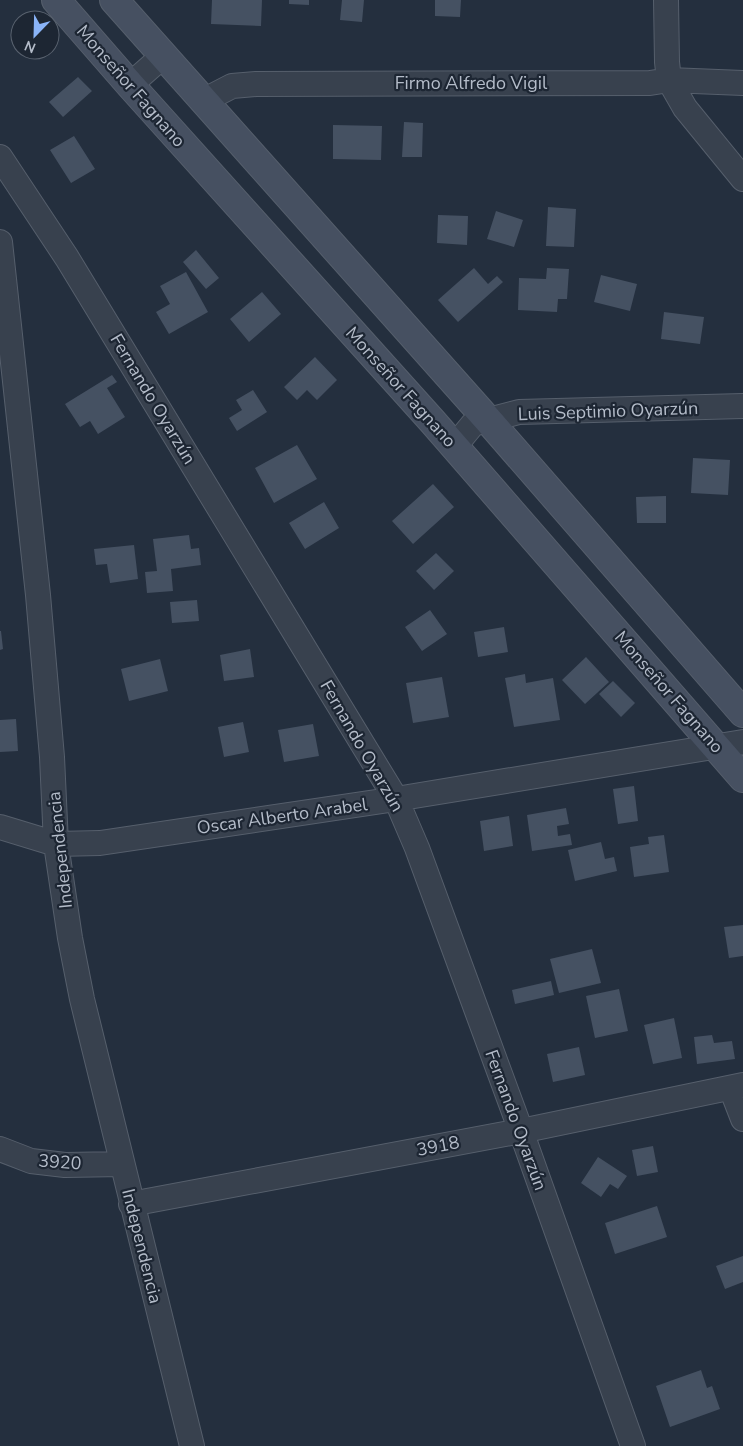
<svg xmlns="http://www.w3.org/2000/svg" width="743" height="1446" font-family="'Nunito Sans',sans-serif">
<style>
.building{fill:#455162}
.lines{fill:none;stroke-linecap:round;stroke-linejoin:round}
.street-casing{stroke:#565f6c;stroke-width:26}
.secondary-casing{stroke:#565f6c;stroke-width:30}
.street{stroke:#38414e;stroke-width:24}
.secondary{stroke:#465061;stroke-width:28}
.labels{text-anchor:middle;stroke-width:4.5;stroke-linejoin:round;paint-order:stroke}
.street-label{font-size:18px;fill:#b4bcc9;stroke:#1d2633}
</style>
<rect width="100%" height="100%" fill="#242f3e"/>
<path class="building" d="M212,0H262L261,26L211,24Z
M289,0H309V5L289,4Z
M342,0H364L362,22L340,20Z
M435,0H461L460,17L435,16Z
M78,77L92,91L63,117L49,102Z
M404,122L423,123L422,157H402Z
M333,125L382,126L381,160L333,159Z
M74,136L95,169L71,183L50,150Z
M548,207L576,209L574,247L546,246Z
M496,211L523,220L514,247L487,239Z
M438,215L468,216L467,245L437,243Z
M196,250L219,278L206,289L183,262Z
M474,268L488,284L497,276L503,282L458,322L438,300Z
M547,268L569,269L567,299H558L557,312L518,310L519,278L546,279Z
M186,272L208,312L169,334L156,312L170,304L160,286Z
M601,275L637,284L630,311L594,302Z
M262,292L281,314L249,342L230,319Z
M664,312L704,317L700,344L661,339Z
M315,357L337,380L317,400L307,390L297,400L284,387Z
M112,375L117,382L107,388L125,417L98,434L90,421L80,427L65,404Z
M253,390L267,412L237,431L229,418L242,410L236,400Z
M297,445L317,479L274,503L255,468Z
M693,458L730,460L728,495L691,493Z
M433,484L454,507L413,544L392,521Z
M666,496V523H637L636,497Z
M324,502L339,528L305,549L289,523Z
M189,535L191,549L199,548L201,565L171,569L173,591L147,593L145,572L157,571L153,539Z
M134,545L138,579L110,583L107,564L96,565L94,549Z
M436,553L454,571L434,590L416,571Z
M197,600L199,621L172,623L170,602Z
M430,610L447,634L422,651L405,627Z
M504,627L508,652L478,657L474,632Z
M0,631H1L3,649L0,650Z
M250,649L254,677L224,681L220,655Z
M586,657L609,682L585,704L562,680Z
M160,659L168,691L129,701L121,669Z
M525,674L526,683L553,678L560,720L514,727L505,678Z
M442,677L449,717L413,723L406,683Z
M613,681L635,703L621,717L599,694Z
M16,719L18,751L0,752V720Z
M243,722L249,752L224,757L218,727Z
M313,724L319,756L284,762L278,730Z
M634,786L638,821L618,824L613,789Z
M566,808L569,824L557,826L558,836L570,834L572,845L532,851L527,815Z
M509,816L513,846L484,851L480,821Z
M664,835L669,872L634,877L630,847L649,844L648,837Z
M601,842L605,859L614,857L617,871L575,881L568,850Z
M743,925V956L729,958L724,927Z
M592,949L601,983L559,993L550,959Z
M551,981L554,995L515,1004L512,990Z
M619,989L628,1031L595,1038L586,996Z
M674,1018L682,1058L653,1064L644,1025Z
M712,1035L714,1043L732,1041L735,1059L697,1064L694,1037Z
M579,1047L585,1075L553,1082L547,1054Z
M653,1146L658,1172L637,1176L632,1150Z
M598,1157L627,1176L618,1189L610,1184L601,1197L581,1183Z
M657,1206L667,1237L615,1254L605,1223Z
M743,1256V1282L725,1289L716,1266Z
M701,1370L707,1388L712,1386L720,1409L670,1427L656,1386Z"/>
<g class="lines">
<g class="street-casing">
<path id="street" d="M666,0L667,62L669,80L685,108L743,179
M130,85L163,56
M203,101L232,86L256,84L650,83L669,80L743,83
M0,157L67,258L396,799L417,848L521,1131L633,1446
M0,242L38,595L52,757L56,844L70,938L82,999L192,1446
M454,447L473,424L519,412L743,406
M0,827L56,844L100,843L396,799L743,742
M731,1088L743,1119
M0,1149L31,1161L65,1165L122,1164
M131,1204L521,1131L743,1085"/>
</g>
<g class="secondary-casing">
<path id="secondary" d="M56,0L130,85L433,422L743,778
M114,0L488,420L743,713"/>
</g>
<use href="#street" class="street"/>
<use href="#secondary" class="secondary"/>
</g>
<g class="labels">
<g class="street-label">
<text x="471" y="89">Firmo Alfredo Vigil</text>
<text transform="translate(131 86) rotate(49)" y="6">Monseñor Fagnano</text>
<text transform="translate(401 387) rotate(48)" y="6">Monseñor Fagnano</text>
<text transform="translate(153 399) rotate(59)" y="6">Fernando Oyarzún</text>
<text transform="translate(608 411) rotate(-2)" y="6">Luis Septimio Oyarzún</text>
<text transform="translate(669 692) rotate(49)" y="6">Monseñor Fagnano</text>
<text transform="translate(362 746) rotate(60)" y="6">Fernando Oyarzún</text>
<text transform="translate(282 816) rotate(-8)" y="6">Oscar Alberto Arabel</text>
<text transform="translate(60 850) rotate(-96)" y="6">Independencia</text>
<text transform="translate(516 1120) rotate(70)" y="6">Fernando Oyarzún</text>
<text transform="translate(438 1146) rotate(-11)" y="6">3918</text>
<text transform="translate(60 1162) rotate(4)" y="6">3920</text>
<text transform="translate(142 1246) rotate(76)" y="6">Independencia</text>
</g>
</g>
<g transform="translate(35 35) rotate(203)"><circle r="24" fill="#1d2633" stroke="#59626f"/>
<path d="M0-4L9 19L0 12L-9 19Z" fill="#8ab4f8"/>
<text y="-8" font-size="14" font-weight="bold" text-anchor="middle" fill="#b4bcc9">N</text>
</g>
</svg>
